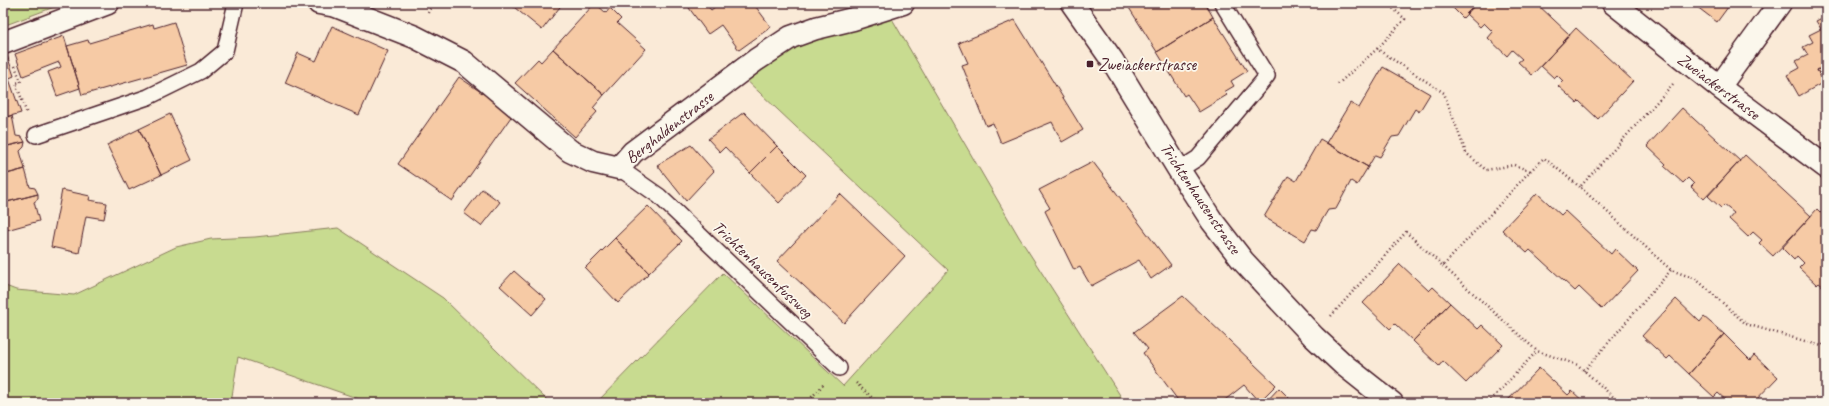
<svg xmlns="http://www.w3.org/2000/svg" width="1829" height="406" font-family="Caveat,sans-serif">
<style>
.green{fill:#c8db90;stroke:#897d5e}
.building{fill:#f6caa5;stroke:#4a1f2b}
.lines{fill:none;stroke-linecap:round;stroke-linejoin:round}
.service-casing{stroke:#4a1f2b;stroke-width:18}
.minor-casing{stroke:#4a1f2b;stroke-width:25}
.tertiary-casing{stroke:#4a1f2b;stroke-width:25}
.path{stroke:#4a1f2b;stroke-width:2.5;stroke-dasharray:1 3;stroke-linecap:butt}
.service{stroke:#fbf7ec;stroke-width:15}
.minor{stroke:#fbf7ec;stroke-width:22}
.tertiary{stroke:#fbf7ec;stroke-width:22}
.poi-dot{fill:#4a1f2b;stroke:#fbf7ec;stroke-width:1.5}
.labels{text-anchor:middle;stroke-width:3.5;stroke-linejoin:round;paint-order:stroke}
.poi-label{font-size:17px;fill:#4a1f2b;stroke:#fbf7ec;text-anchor:start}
.street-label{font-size:17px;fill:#4a1f2b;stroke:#fbf7ec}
</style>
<rect width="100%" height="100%" fill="#faead7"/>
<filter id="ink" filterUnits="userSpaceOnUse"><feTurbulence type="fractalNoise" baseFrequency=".025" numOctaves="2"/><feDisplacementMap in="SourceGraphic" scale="8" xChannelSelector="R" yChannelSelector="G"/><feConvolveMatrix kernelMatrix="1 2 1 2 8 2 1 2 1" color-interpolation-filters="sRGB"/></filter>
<g filter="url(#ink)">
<path class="green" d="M3,3H65L3,26Z
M891,17L1019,237L1125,403H596L723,273L843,386L948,270L743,77L794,45Z
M338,228L443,298L550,403H371L238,357L231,403H3V285L16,290L74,295L176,247L211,239L255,237Z"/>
<path class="building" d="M509,3H563L542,30Z
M595,3L606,13L610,8L621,19L617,23L646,49L604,95L553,49Z
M696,3H705L711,10L720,3H753L771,27L739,50L721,25L708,34L689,8Z
M1126,3H1205L1213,17L1157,52Z
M1453,3H1477L1463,18L1450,5Z
M1477,3H1536L1570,35L1532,75L1518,62L1522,59L1512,50L1507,56L1488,38L1493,32L1484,23L1480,27L1466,14Z
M1692,3H1731L1717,22Z
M1826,16V66L1817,70L1824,82L1799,96L1787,75L1800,68L1796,61L1808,55L1803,47L1813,42L1809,35L1821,29L1816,21Z
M1213,17L1247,71L1231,81L1234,86L1224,92L1227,95L1199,112L1187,94L1184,96L1157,52Z
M1015,20L1083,130L1062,142L1052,122L1001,143L993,123L986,126L962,65L968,63L959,43Z
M174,22L187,65L82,95L67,46L88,40L89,43L153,24L154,28Z
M332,26L388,51L359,115L285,83L298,53L316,61Z
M1576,28L1633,81L1598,119L1579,101L1577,103L1558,86L1563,81L1557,75L1554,78L1541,66Z
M64,36L80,88L57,96L48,72L61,67L59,62L23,76L15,54Z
M553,49L604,95L593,108L597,112L575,137L515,83L538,59L541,62Z
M7,55L14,76L3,81V56Z
M1826,66V85L1817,70Z
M1383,67L1430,94L1419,112L1415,109L1399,136L1392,137L1380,157L1375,155L1368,167L1326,143L1350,103L1359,108Z
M459,77L513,114L452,201L398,164Z
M9,79L21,113L3,118V81Z
M1682,108L1740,161L1704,199L1691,187L1694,184L1688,178L1683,183L1664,166L1666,164L1647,146Z
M744,112L777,146L750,173L725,147L720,152L708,139Z
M170,114L192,160L161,175L139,129Z
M12,115L16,136L22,137L25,142L3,147V118Z
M139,129L161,175L129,190L107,145Z
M1320,139L1368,167L1357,185L1351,181L1336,209L1328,210L1316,230L1312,229L1305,241L1264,217L1288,176L1296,181Z
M25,142L24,147L20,151L25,169L3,175V147Z
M691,145L714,171L686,201L657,165Z
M777,146L806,175L779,203L750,173Z
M1745,155L1811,216L1773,256L1759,243L1762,240L1753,232L1748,237L1729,219L1734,213L1724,205L1721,208L1708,196Z
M1093,162L1171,265L1151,279L1139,260L1091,286L1080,267L1074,270L1045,211L1050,208L1039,190Z
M25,169L30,187L35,188L38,194L3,203V175Z
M482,189L500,202L481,226L464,213Z
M62,190L90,196L89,200L107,203L104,219L86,216L79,253L51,247Z
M1537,193L1561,215L1565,211L1611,254L1615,249L1638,271L1602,309L1579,287L1575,291L1530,250L1527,253L1502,230Z
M38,194V199L34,202L39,221L3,231V203Z
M840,194L905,256L844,323L777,261Z
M648,206L682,241L649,273L615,238Z
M1817,209L1826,218V289L1819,283L1817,285L1799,268L1804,263L1797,256L1794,260L1782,248Z
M615,238L649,273L618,303L585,268Z
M1400,264L1429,291L1433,287L1450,303L1413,341L1395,324L1390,329L1363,303Z
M514,271L546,299L532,315L500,286Z
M1183,296L1276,385L1259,402L1244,385L1221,403H1188L1187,401L1180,403L1143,353L1148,349L1134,332Z
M1676,299L1700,322L1704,317L1724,334L1689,374L1670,356L1667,359L1642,336Z
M1450,303L1478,329L1482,325L1503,345L1466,383L1443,361L1439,366L1413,341Z
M1724,334L1750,360L1754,355L1778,377L1753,403H1729L1718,393L1714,397L1689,374Z
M1539,368L1568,395L1572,391L1585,403H1505Z
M1279,388L1291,400L1287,403H1265Z"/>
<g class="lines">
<g class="service-casing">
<path id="service" d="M36,135L148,97L201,71L225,51L236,3
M619,168L659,196L839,368
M1179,170L1198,158L1267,76L1222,3"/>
</g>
<g class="minor-casing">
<path id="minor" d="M319,3L336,6L415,37L464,62L570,151L593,162L619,168L633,152L756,60L791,37L816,28L853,19L903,3
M1613,3L1719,87L1826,167
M3,43L108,3
M1719,87L1780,3"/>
</g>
<g class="tertiary-casing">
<path id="tertiary" d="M1072,3L1112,60L1179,170L1212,221L1243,261L1314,337L1344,365L1392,403"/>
</g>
<path class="path" d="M1387,3L1405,19L1377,49L1444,93L1466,153L1486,170L1514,165L1530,171
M428,13L433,3
M15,66L21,82L16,83L27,114
M1338,84L1377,49
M1673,84L1580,187L1671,270L1696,279L1746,324L1822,346L1826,341
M1443,266L1537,351L1578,365L1620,403
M1331,316L1406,232L1443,266L1530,171L1544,158L1580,187
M1584,371L1671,270
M856,383L878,403
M806,403L824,384
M1488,403L1537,351
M1823,403L1820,398L1826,389"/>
<use href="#service" class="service"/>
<use href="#minor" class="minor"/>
<use href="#tertiary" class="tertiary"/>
</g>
</g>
<rect class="poi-dot" x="1086" y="60" width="8" height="8" rx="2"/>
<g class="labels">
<g class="poi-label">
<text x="1098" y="70">Zweiackerstrasse</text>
</g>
<g class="street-label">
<text transform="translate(1719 86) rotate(37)" y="6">Zweiackerstrasse</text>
<text transform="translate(669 127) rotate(-38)" y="6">Berghaldenstrasse</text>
<text transform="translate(1201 198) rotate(56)" y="6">Trichtenhausenstrasse</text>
<text transform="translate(763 269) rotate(44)" y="6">Trichtenhausenfussweg</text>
</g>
</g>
<rect width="1829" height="406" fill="none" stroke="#fbf7ec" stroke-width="16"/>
<rect x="8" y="8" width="1813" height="390" fill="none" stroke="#4a1f2b" stroke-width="1.5" filter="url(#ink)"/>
</svg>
